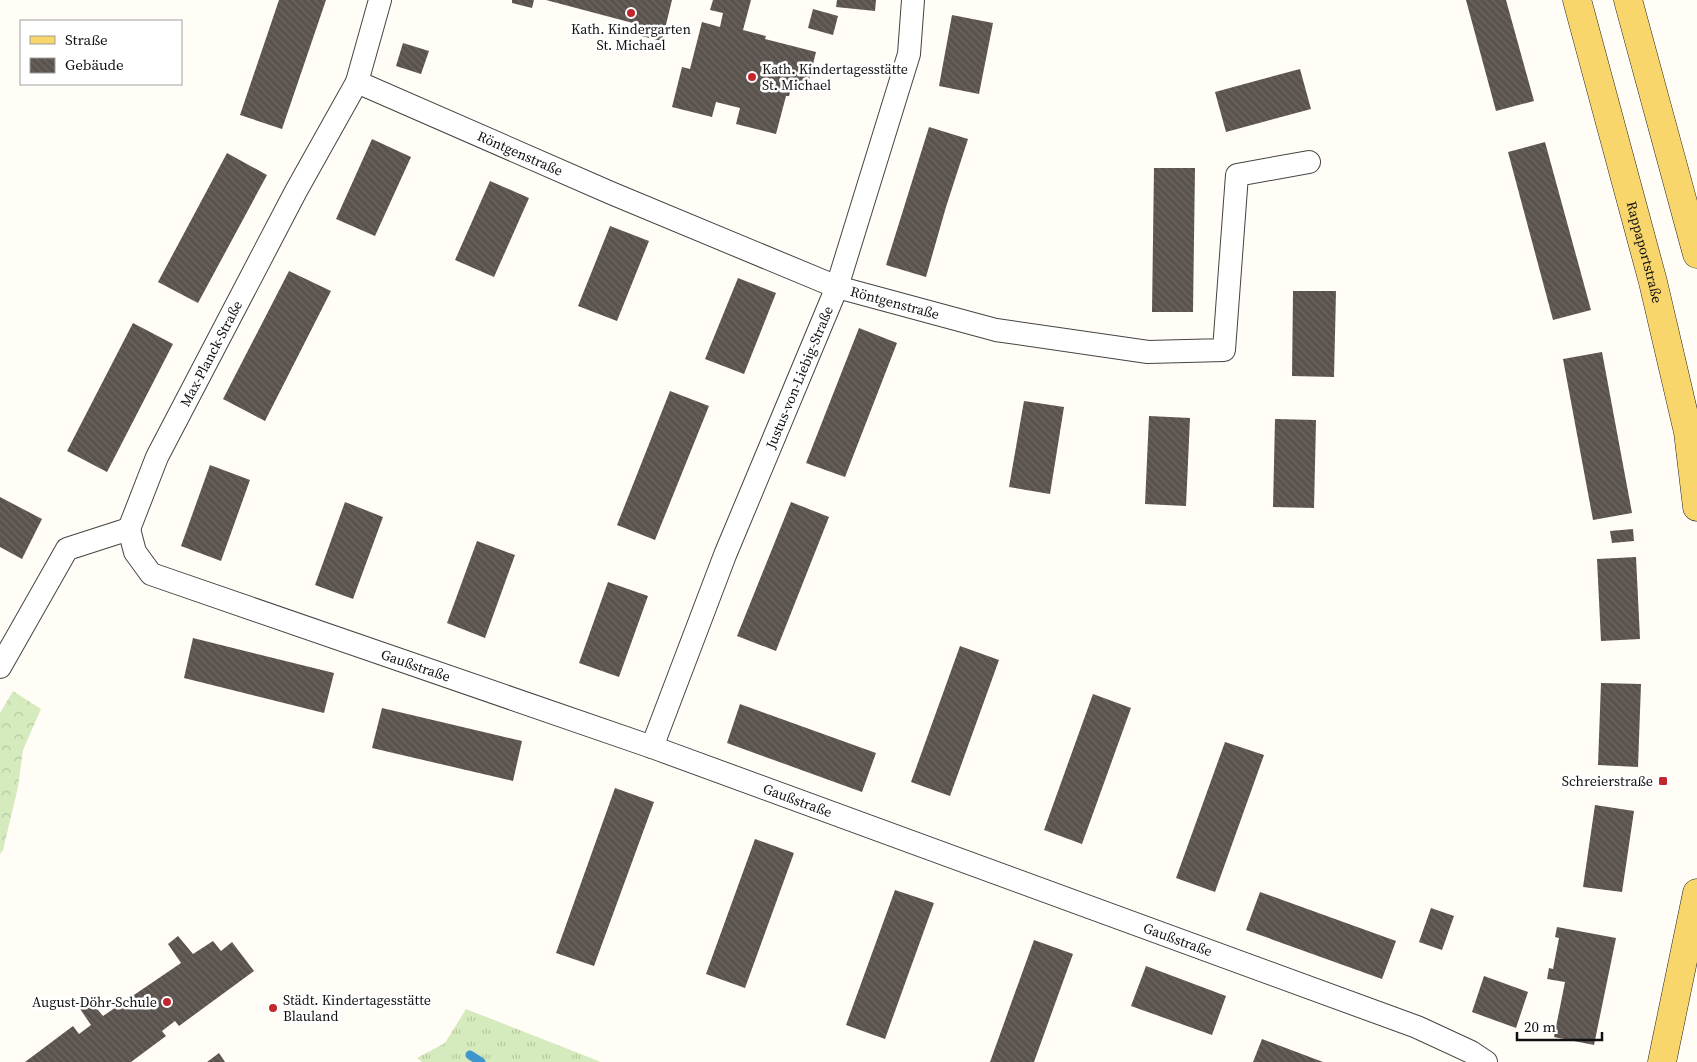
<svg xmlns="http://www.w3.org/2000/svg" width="1697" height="1062" font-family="'Source Serif 4',serif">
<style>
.grass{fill:url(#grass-tufts)}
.park{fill:url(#park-crowns)}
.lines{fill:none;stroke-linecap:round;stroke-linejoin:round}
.stream{stroke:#3f96cf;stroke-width:9}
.building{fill:url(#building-back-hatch)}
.minor-casing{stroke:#444;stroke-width:24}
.primary-casing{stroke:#222;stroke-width:29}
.minor{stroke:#fff;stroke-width:22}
.primary{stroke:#f9d66b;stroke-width:28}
.poi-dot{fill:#c4262e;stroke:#fff;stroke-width:2}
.labels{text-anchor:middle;stroke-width:5;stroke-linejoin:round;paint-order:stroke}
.poi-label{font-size:14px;fill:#111;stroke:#fff;text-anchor:start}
.street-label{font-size:14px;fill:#111;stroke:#fff}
</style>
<defs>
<pattern id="grass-tufts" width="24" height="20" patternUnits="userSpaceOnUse" patternTransform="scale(1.25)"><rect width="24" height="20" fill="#d5ebbd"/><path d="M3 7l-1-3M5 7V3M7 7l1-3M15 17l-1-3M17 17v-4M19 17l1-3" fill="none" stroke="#b6c8a1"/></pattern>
<pattern id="park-crowns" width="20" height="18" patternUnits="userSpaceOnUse" patternTransform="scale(1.25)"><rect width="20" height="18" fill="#d5ebbd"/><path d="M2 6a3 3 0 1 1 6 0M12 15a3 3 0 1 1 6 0" fill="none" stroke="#b6c8a1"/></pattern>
<pattern id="building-back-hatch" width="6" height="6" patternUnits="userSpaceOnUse" patternTransform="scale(1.25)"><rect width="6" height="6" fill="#5a524d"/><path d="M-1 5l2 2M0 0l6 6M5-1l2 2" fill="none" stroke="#6d6662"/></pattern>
</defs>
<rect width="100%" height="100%" fill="#fffdf5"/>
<path class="grass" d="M466,1009L601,1062H422L417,1058L445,1043Z"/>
<path class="park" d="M13,691L41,709L23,750L18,787L3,850L0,854V713Z"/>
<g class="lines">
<path class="stream" d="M470,1055L481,1062"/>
</g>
<path class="building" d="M279,0H326L282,129L240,115Z
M512,0H534L532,8L512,3Z
M546,0H672L662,41L641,36L644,26Z
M713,0H751L743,30L766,36L765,39L816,52L806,92L791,89L789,96H786L776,134L736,124L740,108L716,102L712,117L672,107L682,67L690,69L702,22L720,27L723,13L710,10Z
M837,0H876L875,11L836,7Z
M1466,0H1506L1534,101L1496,111Z
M813,9L838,16L833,35L808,28Z
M952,15L993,23L979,94L939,86Z
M403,43L429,51L421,74L396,66Z
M1300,69L1311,109L1226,132L1215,92Z
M929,127L968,139L946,207L926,277L886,265Z
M372,139L411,157L375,236L336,219Z
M1545,142L1591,310L1553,320L1508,152Z
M227,153L267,175L198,303L158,282Z
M1154,168H1195L1193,312H1152Z
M490,181L529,198L494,277L455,260Z
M610,226L649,241L617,321L578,306Z
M289,271L331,291L265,421L223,399Z
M738,278L776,293L744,374L705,359Z
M1293,291H1336L1334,377L1292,376Z
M133,323L173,344L107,472L67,451Z
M859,328L897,343L845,477L806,463Z
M1602,352L1632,513L1593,520L1563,359Z
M670,391L709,406L655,540L617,525Z
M1024,401L1064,407L1050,494L1009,487Z
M1149,416L1190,418L1186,506L1145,504Z
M1275,419L1316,420L1314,508L1273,507Z
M210,465L250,480L221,561L181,546Z
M0,497L42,519L22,559L0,547Z
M345,502L383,517L353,599L315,585Z
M791,502L829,517L776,651L737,636Z
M1633,529L1634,541L1612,543L1610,531Z
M477,541L515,555L485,638L447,623Z
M1636,557L1640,639L1601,641L1597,559Z
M608,582L648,596L619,677L579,663Z
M193,638L334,673L324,713L184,678Z
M960,646L999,660L950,796L911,782Z
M1601,683L1641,684L1638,767L1598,765Z
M1093,694L1131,708L1082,844L1044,830Z
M740,704L876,753L862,792L727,743Z
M382,708L522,741L513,781L372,748Z
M1225,742L1264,755L1215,892L1176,878Z
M615,788L654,802L594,966L556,953Z
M1595,805L1634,811L1622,892L1583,887Z
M755,839L794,853L745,988L706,974Z
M895,890L934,903L885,1039L846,1025Z
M1260,892L1396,941L1382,979L1246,930Z
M1431,908L1454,916L1442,950L1419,942Z
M1557,927L1616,938L1594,1045L1554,1037L1565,982L1547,979L1549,968L1553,969L1559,938L1555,937Z
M178,936L193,954L213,941L221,951L232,942L254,971L179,1026L175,1021L162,1031L166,1036L131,1062H25L73,1026L79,1034L91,1025L78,1006L88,998L103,1016L181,963L168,944Z
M1034,940L1073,954L1034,1062H990Z
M1146,966L1226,996L1212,1035L1131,1006Z
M1484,976L1528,992L1516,1028L1472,1012Z
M1262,1039L1323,1062H1253Z
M219,1053L225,1062H207Z"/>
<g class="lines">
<g class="minor-casing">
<g id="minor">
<path id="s1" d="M357,82L611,193L837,287L996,330L1148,352L1224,350L1237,175L1309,162"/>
<path id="s2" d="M129,529L135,552L151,574L652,747L1417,1027L1471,1052L1486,1062"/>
<path id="s3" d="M129,529L157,457L296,191L357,82L380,0"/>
<path d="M0,667L67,549L129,529"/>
<path id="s4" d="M652,747L725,555L837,287L909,54L913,0"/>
</g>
</g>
<g class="primary-casing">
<g id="primary">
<path id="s5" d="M1577,0L1653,282L1688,432L1697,507"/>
<path d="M1628,0L1697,254"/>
<path d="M1662,1062L1697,893"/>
</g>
</g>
<use href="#minor" class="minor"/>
<use href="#primary" class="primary"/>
</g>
<g class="poi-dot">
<circle cx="631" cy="13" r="5"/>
<circle cx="752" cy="77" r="5"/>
<rect x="1658" y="776" width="10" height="10" rx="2.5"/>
<circle cx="167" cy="1002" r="5"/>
<circle cx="273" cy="1008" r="5"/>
</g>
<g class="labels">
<g class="poi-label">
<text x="631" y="34" text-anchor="middle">Kath. Kindergarten<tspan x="631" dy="16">St. Michael</tspan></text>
<text x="762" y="74">Kath. Kindertagesstätte<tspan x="762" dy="16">St. Michael</tspan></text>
<text x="1653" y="786" text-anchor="end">Schreierstraße</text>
<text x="283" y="1005">Städt. Kindertagesstätte<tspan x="283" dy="16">Blauland</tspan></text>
<text x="157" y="1007" text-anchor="end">August-Döhr-Schule</text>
</g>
<g class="street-label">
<text dy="5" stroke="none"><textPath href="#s1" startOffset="178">Röntgenstraße</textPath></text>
<text dy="5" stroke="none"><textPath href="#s5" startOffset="261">Rappaportstraße</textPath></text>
<text dy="5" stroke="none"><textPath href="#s1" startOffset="582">Röntgenstraße</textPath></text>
<text dy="5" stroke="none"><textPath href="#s3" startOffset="194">Max-Planck-Straße</textPath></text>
<text dy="5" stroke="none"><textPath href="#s4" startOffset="398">Justus-von-Liebig-Straße</textPath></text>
<text dy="5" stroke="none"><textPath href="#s2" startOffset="331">Gaußstraße</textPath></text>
<text dy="5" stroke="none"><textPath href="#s2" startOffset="736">Gaußstraße</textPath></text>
<text dy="5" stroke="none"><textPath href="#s2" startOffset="1141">Gaußstraße</textPath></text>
</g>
</g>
<rect x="20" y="20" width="162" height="65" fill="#ffffff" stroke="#a0a0a0"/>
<rect x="30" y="36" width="25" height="8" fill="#f9d66b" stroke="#a0a0a0"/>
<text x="65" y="45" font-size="15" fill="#111111">Straße</text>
<rect x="30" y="58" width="25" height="15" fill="url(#building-back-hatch)" stroke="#a0a0a0"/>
<text x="65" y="70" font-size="15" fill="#111111">Gebäude</text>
<path d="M1517 1032v8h85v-8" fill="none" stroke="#111111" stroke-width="2.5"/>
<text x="1524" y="1032" font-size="15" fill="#111111" stroke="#ffffff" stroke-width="4" paint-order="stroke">20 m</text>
</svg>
